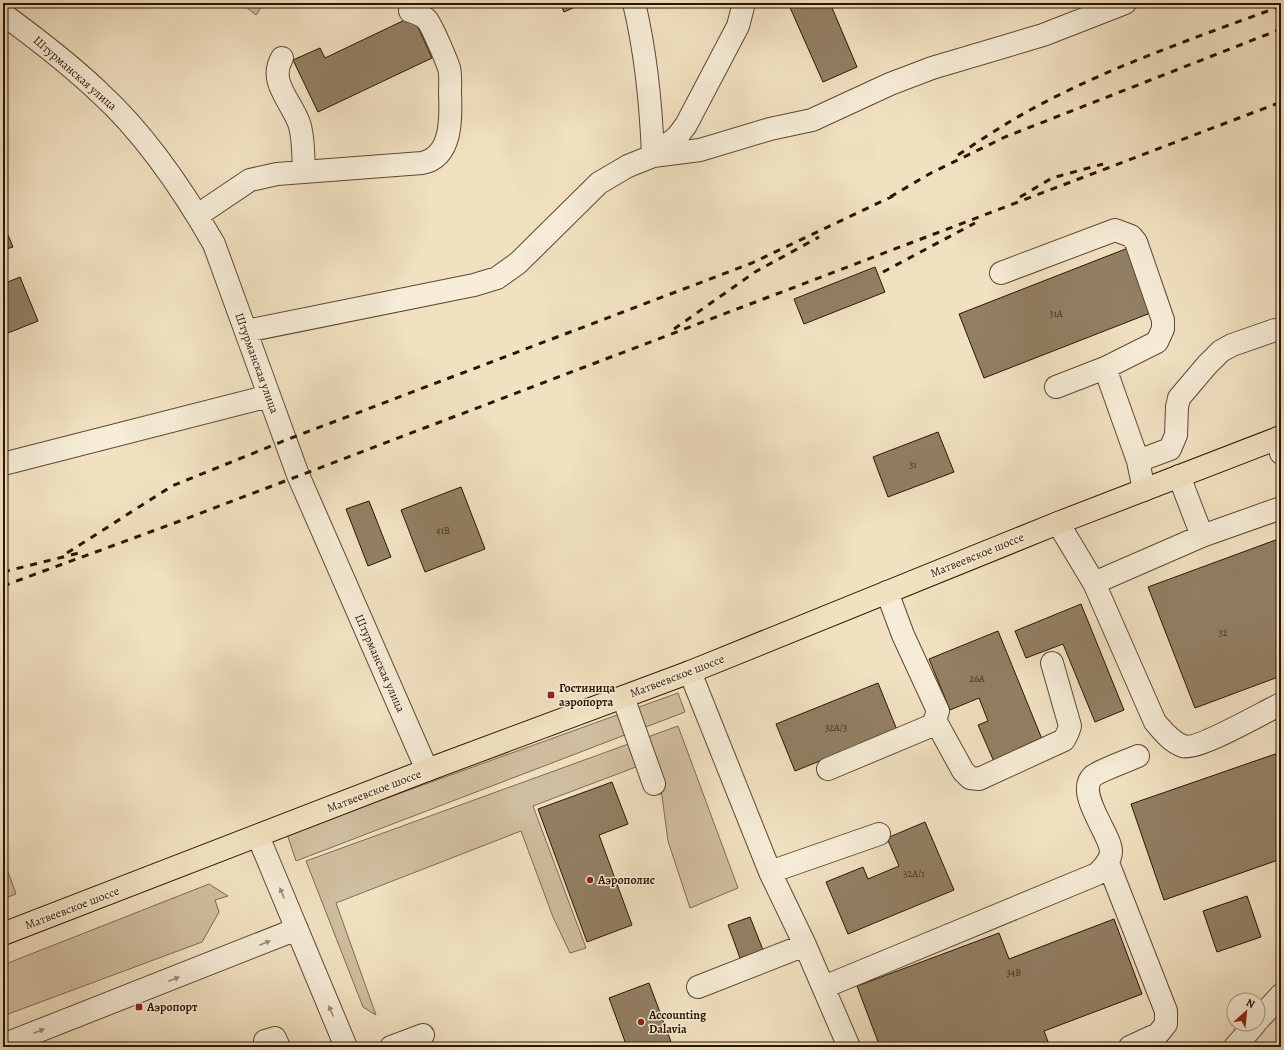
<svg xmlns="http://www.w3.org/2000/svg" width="1284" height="1050" font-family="Alegreya,serif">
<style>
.green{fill:#d0bea0;stroke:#7e6a50}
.building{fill:#927f64;stroke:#2c1500}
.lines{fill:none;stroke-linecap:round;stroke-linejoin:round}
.minor-casing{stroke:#5d4830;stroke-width:24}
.major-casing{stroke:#2c1500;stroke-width:24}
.minor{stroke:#f6ecd7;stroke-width:22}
.major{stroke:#f1e1c1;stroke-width:22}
.rail{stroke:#2c1500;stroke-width:3;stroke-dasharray:7 7;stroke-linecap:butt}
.oneway{fill:#9b8b76}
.poi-dot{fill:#8f2418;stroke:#f6ecd7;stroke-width:1.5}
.labels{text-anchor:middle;stroke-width:3;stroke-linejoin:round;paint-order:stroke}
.number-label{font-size:10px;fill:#463019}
.street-label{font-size:12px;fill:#2c1500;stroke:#f6ecd7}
.poi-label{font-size:12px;font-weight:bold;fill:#2c1500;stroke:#f6ecd7;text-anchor:start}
</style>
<rect width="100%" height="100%" fill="#f1e1c1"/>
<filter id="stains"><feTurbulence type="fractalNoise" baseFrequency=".005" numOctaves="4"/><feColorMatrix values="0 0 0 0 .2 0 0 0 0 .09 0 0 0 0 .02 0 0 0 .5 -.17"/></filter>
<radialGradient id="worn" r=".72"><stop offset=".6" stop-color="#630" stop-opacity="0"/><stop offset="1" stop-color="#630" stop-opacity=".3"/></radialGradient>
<path class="green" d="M241,3H264L256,15Z
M678,693L685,712L296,861L287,834Z
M678,726L738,888L690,908L668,841L657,759L533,806L586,948L570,953L553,917L521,831L336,903L376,1015L363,1007L306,861Z
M3,858L16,894L3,899Z
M209,884L228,896L215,900L219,912L202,942L3,1016V965Z"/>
<path class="building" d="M560,3H584L564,12Z
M788,3H830L857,67L823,82Z
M413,16L432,58L318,112L293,60L320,48L325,58Z
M3,223L13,247L3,250Z
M1128,248L1153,312L984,378L959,314Z
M875,267L885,292L804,324L794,299Z
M20,277L38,321L3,335V284Z
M938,432L954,472L888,497L873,457Z
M461,487L485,549L425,572L401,510Z
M369,501L391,557L368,566L346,509Z
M1281,538V676L1195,708L1148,587Z
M1081,604L1124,710L1095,722L1063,644L1026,658L1015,631Z
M998,631L1044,744L995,764L978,725L988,721L979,698L950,710L929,659Z
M878,683L897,730L795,771L776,724Z
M1281,752V859L1164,900L1131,804Z
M612,782L628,824L599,835L632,925L587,942L538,809Z
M925,822L954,890L848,934L826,882L863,867L868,879L899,866L887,838Z
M1247,896L1261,937L1217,952L1203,911Z
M750,917L763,950L740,958L728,925Z
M1114,919L1142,994L1044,1031L1050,1047H880L857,986L999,933L1009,959Z
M649,983L673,1047H627L609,998Z"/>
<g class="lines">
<g class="minor-casing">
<path id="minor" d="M3,14C37,39 70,64 100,93C146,135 183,190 214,244L298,475L427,770
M282,58C268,81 291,101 299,123C304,137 303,157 304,172
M654,155L677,137L686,125L738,26L744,3
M653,156L700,150L770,129L812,120L890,84L932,68L1043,35L1125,3
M198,215L250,180L277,174L422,163C453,157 451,116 450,92C450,85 451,75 449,68C446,59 432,26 427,20C423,15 416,13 410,11
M1001,273L1115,230L1131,236L1136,242L1163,320V329L1157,342L1105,368L1138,461L1144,490
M246,331L474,285L497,278L518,263L599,183L628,166L653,156C651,104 646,53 634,3
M1056,387L1105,368
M1278,438L1281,453
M1138,461L1170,449L1176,435L1177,407L1179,398L1207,365L1221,351L1232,345L1275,330
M3,464L269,396
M1179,476L1202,536
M1058,523L1094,583L1155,722C1163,731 1171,742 1183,746C1197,751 1264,712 1281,704
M1094,583L1202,536L1281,508
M690,672L770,872L805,945L849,1047
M623,697L654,784
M935,720L963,771L970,778L979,779L1064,740L1068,732L1070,726L1052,663
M828,769L933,725L938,711L903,635L887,592
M258,836L346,1047
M1108,863L1166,1011V1024L1158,1034L1130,1047
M770,872L879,834
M698,987L805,945
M824,987L1097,874C1103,868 1111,861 1111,851C1110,833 1075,793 1093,776C1099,771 1129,760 1138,756
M1258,1020L1281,995
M265,1041L275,1038L279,1047
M3,1045L297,929
M391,1047L423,1035
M1235,1047L1255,1024"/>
</g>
<g class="major-casing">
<path id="major" d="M3,934L427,770L690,672L1058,523L1281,437"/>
</g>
<use href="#minor" class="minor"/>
<use href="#major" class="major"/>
<path class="rail" d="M958,155C988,135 1017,116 1049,100C1123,62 1203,35 1281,6
M890,197L931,173L1005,137L1281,29
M1020,197L1052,178L1103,164
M883,272L975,223
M674,329L755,272L819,237
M67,553L172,486L286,440L752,263L895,195
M3,572L79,553
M3,586L180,521L1281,102"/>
</g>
<defs><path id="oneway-solid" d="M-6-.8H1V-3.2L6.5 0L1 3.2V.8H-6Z"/></defs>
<g class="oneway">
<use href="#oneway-solid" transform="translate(282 893) rotate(-113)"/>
<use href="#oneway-solid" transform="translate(265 943) rotate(-23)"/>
<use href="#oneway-solid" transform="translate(174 979) rotate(-21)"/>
<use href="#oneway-solid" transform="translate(331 1011) rotate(-113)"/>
<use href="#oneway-solid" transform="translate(39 1031) rotate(-21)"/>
</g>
<g class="poi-dot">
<rect x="547" y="691" width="8" height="8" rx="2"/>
<circle cx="590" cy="880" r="4"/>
<rect x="135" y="1003" width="8" height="8" rx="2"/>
<circle cx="641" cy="1022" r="4"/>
</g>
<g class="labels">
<g class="number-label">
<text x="1056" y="317">31А</text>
<text x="913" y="468">31</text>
<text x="443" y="534">41В</text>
<text x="1223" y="636">32</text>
<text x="977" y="682">26А</text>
<text x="836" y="731">32А/3</text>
<text x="914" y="877">32А/1</text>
<text x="1014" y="976">34В</text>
</g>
<g class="street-label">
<text transform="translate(75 73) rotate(41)" y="4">Штурманская улица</text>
<text transform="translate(257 363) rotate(70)" y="4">Штурманская улица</text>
<text transform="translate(977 555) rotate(-22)" y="4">Матвеевское шоссе</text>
<text transform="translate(380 663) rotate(66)" y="4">Штурманская улица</text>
<text transform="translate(677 676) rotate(-21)" y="4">Матвеевское шоссе</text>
<text transform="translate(374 791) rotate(-21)" y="4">Матвеевское шоссе</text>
<text transform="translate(72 908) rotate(-21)" y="4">Матвеевское шоссе</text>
</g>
<g class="poi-label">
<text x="559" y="692">Гостиница<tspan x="559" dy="14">аэропорта</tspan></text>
<text x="598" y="884">Аэрополис</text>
<text x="147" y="1011">Аэропорт</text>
<text x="649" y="1019">Accounting<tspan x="649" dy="14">Dalavia</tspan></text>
</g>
</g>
<rect width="1284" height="1050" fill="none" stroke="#f1e1c1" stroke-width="16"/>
<rect x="4" y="4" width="1276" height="1042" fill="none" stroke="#2c1500" stroke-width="2"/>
<rect x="8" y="8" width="1268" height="1034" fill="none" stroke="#2c1500"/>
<g transform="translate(1246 1012) rotate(27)"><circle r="19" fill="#f6ecd7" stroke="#a59681"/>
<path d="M0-3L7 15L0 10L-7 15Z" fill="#8f2418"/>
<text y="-6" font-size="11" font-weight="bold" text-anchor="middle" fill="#2c1500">N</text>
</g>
<rect width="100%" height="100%" filter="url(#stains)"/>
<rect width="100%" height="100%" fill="url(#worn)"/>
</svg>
